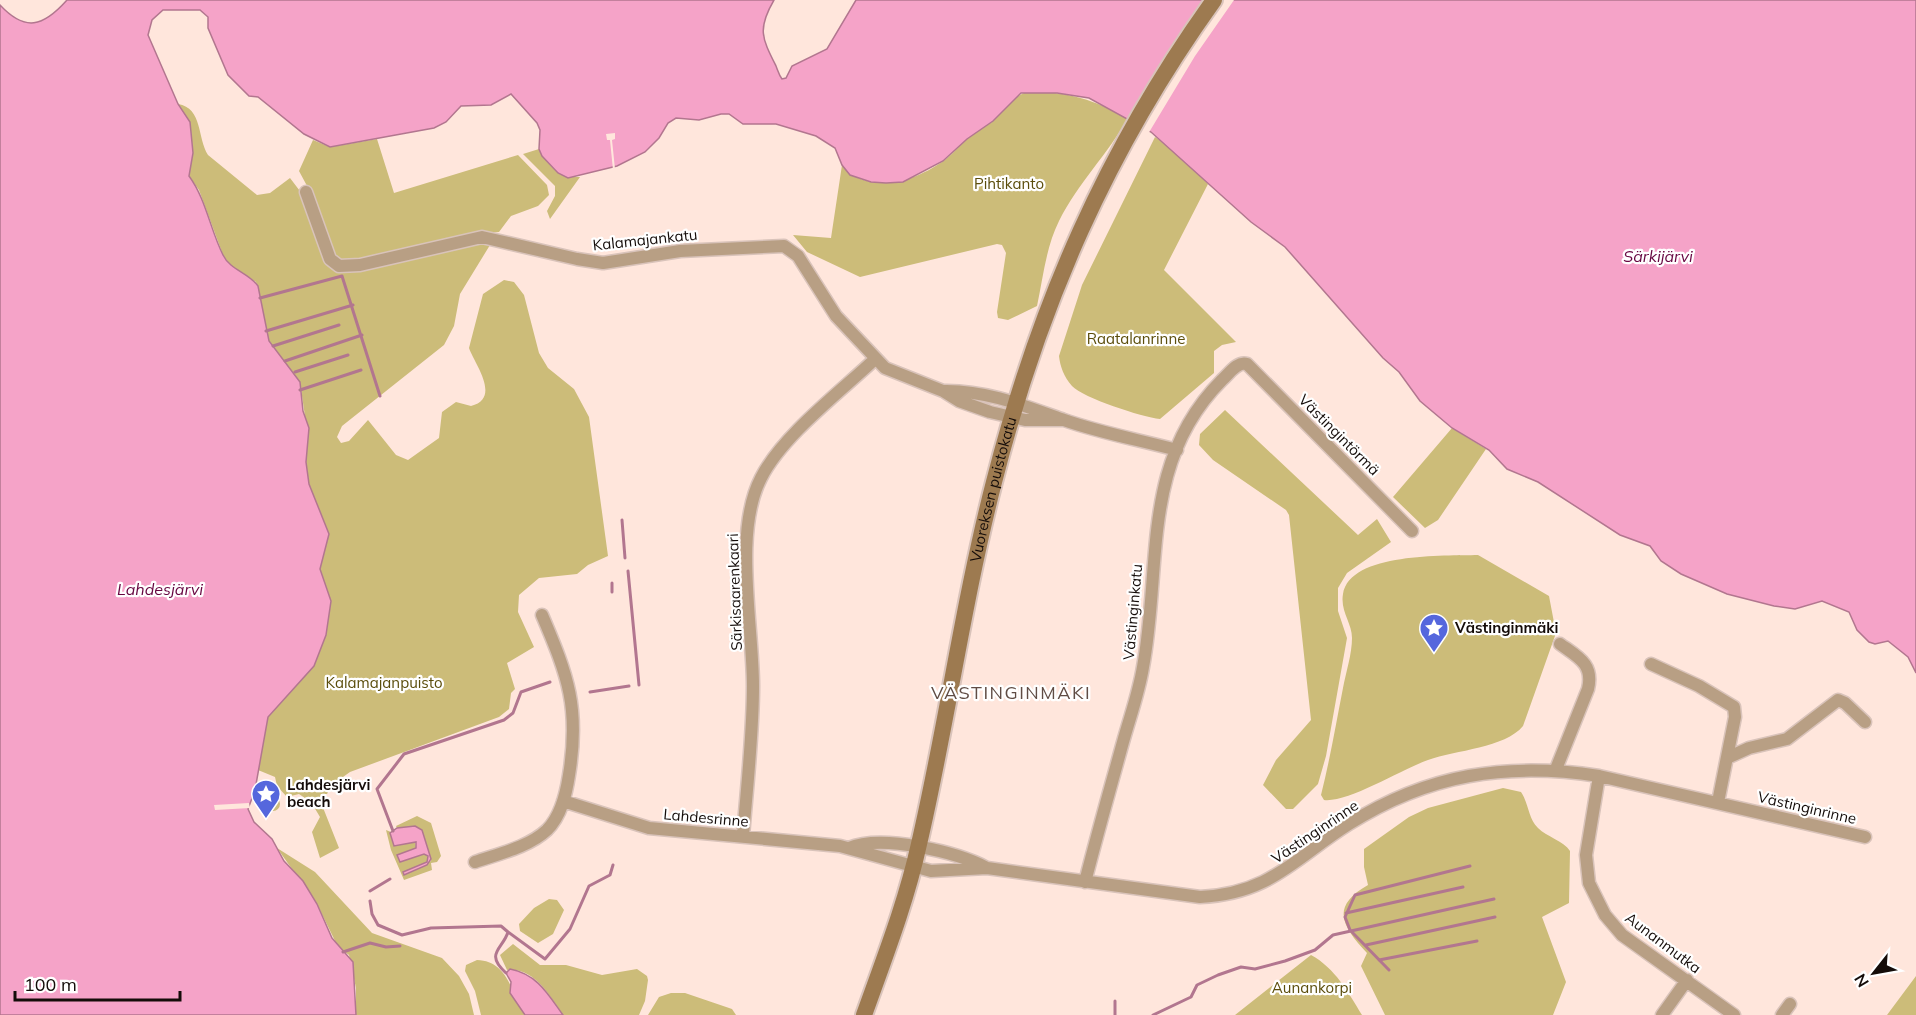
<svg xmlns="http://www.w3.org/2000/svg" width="1916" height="1015" font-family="Mulish,sans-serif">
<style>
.green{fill:#ccbc79}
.water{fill:#f5a3c8;stroke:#b2768f;stroke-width:1.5}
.pier{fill:#ffe6dc}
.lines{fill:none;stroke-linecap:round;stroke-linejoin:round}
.stream{stroke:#b2768f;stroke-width:3}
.minor-casing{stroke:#d9c3ba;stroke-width:15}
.secondary-casing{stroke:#d9c3ba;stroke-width:20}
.minor{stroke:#b89f84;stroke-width:12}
.secondary{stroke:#9d7a50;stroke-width:16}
.labels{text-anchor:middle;stroke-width:4.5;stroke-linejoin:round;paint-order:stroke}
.park-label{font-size:15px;fill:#5b4d0b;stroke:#fff}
.street-label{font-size:15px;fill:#140c09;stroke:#fff}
.poi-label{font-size:15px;font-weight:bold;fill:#140c09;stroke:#fff;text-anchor:start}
.water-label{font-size:16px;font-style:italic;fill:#670641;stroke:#fff}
.quarter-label{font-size:18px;letter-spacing:1.5px;fill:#604c44;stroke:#fff}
</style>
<rect width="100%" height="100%" fill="#ffe6dc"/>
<path class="green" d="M1030,91C1073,93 1091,99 1128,118C1108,154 1078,183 1059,221C1046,247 1043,278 1037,306L1008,320L998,318L997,312L1006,253L1002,245L997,244L860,277L807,252L793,235L831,238L842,165C869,197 917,181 946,159C954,153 960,144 969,137C976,132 984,127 992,122C1006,110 1011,96 1030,91Z
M178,104C203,108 197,138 208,155L257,195L270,193L290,178L306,199L328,265L342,271L473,241L490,245L460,294L454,326L444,345L342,426L337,437L341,443L349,441L368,420L396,455L408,460L439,438L442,412L456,402L471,406C502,398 474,363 469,348L483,294L504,280L514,282L524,295L539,353L548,368L574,389L589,417L608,556L588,565L577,574L539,578L519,595L518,612L534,647L507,663L515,689L511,693L509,709L499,717L350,772L333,784L327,794H321L320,800L339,848L320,858L312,832L320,817L311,802L299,794L287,797L277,786L275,777L258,770L268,717L314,666L326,635L331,601L320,569L329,534L309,484L306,462L308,437L300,382L269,341L256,282L230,265L223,255L199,190L189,176L193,153Z
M1155,137L1170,147L1208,184L1164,270L1236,342L1222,345L1214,351V373L1160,419C1142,417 1083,398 1072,386C1064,377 1060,366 1059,356L1082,285Z
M377,139L394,193L518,155L547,185L549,195L538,206L511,216L499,232L456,236L366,262H335L313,197L299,171L313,140L330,147Z
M539,149C548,166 560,178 580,177L550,219L547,211L555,196V186L523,154Z
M1225,410L1358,535L1377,519L1391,542L1347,573L1338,588V611L1347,638L1326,756L1318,784L1293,809H1286L1263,785L1276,760L1311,720L1289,515L1286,510L1213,460L1199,445L1200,434Z
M1452,428L1486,449L1438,520L1425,528L1393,497Z
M1478,555L1549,596L1556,633L1523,726C1505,748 1456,750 1428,760C1402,769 1348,803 1324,800L1321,795C1330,759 1336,724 1343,688C1346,672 1352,654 1352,638C1352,623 1340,611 1343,594C1350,552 1445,556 1478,555Z
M1503,788L1521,792C1529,804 1528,818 1538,828C1547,837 1564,841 1570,851L1569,903L1542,917L1566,982L1553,1015H1385L1361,966L1367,953C1343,927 1329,907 1368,885L1364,867V849L1409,817L1428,808Z
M266 804a7 7 0 1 1 14 0a7 7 0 1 1-14 0Z
M417,816L431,823L441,856L437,862L431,863L432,870L404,880L391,850L386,830L391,832L394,846L415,841L416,848L397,855L400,862L424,854L428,856L427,862L403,872L431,861L422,830L415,826L397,828L396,826Z
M277,848L315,872L372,933L442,958L459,976L469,994L474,1015H356V988L349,955L338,947L317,904Z
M549,899L557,900L564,910L553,934L538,943L520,931L519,924L534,908Z
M513,944L540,965H566L602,975L637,969L647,976L648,980L645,1001L639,1015H563C550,996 534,967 507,970L500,955Z
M1311,955C1335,968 1348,992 1362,1015H1235Z
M477,960C509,961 511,994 525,1015H481L475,991L465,971L466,965Z
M1916,976V1015H1887Z
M671,993H685L732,1009L736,1015H648L659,997Z"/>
<path class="water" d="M67,0H774C757,29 762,38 776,66C778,71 779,75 782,79L786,78L792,66L827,49L856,0H1916V673L1908,657L1888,641L1875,644L1869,642L1857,630L1849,612L1822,601L1795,609L1774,606L1727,594L1681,574L1661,561L1650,546L1620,535L1538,482L1507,469L1489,450L1452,428L1420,401L1399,372L1383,358L1285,247L1251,222L1151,132L1089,98L1057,93H1021L993,121L967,139L943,161L903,182L886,183L871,182L850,175L842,165L835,148L816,136L776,124H743L729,114H721L699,120L676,118L668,123L659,138L645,152L617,166L568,178L558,173L542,156L539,149L540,130L537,123L511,94L491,105L461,106L446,122L434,128L330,147L304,134L258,97L249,96L228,75L208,28V17L200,10H163L152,20L148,35L178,104L190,122L193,153L189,176C206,199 210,229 223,255C230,270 249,273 258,286L269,341L300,382L303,411L309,428L306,462L309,484L329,534L320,569L331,601L326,635L314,666L268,717L255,790L248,809L254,822L272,839L284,861L303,881L317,904L332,938L353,962L356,1015H0V5C25,32 43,27 67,0Z
M415,826L422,830L431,859L427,865L404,875L403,872L427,862L428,856L424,854L400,862L397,855L416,848V842L394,846L390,833L397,828Z
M510,969C537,974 548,994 563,1015H525L510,993L511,982L506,973Z"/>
<path class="pier" d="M1205,0H1234L1195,56L1148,134L1128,121Z
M615,133V139L612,140L615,169L613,170L610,140H607L606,134Z
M249,803L250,808L215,810L214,805Z"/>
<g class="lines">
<path class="stream" d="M260,298L342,276L380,396
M266,331L353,305
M273,346L339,325
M285,361L362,335
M295,372L348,355
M300,390L361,370
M622,520L625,558
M628,571L639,685
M612,583V592
M590,692L629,686
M393,831L377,789L404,754L504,720L513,713L521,692L550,682
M370,891L390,879
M370,901L372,914L378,925L402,935L431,928L501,926L508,932C503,949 484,953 506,973
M1346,913L1463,887
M508,932L545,959L570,929L589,886L610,875L613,865
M1366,945L1495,917
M343,952L370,943L386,947L400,946
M1379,960L1477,941
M1389,970L1350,930L1345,917L1355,895L1470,866
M1115,1001V1015
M1153,1015L1191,997L1197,985L1218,975L1241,967L1255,969L1285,961L1315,950L1333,935L1494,899"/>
<g class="minor-casing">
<path id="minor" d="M306,192L330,259L339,266L360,265L482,237L577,259L603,263L680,251L784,246L798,256L836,316L885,368L943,391L959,401L990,412L1025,420H1064
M943,391C986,390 1025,406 1064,420C1101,433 1140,440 1177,450
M1651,664L1699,686L1734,707L1735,717L1718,802
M1727,758L1749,748L1787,739L1838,700L1845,703L1865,722
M1556,769L1588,689C1594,664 1578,657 1560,644
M1599,776L1586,855L1589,883L1605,915L1622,935L1734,1015
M563,801L649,828L840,846L931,871L987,868L1200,897C1270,894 1295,858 1349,824C1428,774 1507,762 1599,776L1865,837
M743,836C747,786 753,735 753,686C753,625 733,532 761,478C782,436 840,392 874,360
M849,848C882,834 957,852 987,868
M475,862C498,854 529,847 547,830C561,816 566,795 569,775C580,708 568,676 542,615
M1085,882C1097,835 1110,789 1123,742C1130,717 1139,692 1143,667C1162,566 1140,462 1222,380C1229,374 1237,361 1247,364L1412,531
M1662,1015L1687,980
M1782,1015L1790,1004"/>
</g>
<g class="secondary-casing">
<g id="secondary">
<path id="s1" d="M864,1015C884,959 906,903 919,844C947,724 963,602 994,482C1039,305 1107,149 1214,0"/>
</g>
</g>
<use href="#minor" class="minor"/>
<use href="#secondary" class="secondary"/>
</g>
<defs>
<g id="sight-pin" transform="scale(1.5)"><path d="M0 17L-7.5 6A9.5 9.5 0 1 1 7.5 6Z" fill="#5567dd" stroke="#fff"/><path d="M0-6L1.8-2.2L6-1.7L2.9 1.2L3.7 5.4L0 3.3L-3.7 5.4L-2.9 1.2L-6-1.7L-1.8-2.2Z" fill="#fff"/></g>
</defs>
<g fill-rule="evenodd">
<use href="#sight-pin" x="1434" y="628"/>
<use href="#sight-pin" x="266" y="794"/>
</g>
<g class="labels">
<g class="park-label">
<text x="1009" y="189">Pihtikanto</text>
<text x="1136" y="344">Raatalanrinne</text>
<text x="384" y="688">Kalamajanpuisto</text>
<text x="1312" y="993">Aunankorpi</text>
</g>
<g class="street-label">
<text transform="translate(645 240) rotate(-6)" y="5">Kalamajankatu</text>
<text transform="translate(1339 435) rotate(45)" y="5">Västingintörmä</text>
<text dy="5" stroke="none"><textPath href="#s1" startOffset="542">Vuoreksen puistokatu</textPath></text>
<text transform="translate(735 592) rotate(-92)" y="5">Särkisaarenkaari</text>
<text transform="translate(1133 612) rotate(-85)" y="5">Västinginkatu</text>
<text transform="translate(1807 808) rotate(13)" y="5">Västinginrinne</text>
<text transform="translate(706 818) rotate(5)" y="5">Lahdesrinne</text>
<text transform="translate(1315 832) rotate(-34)" y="5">Västinginrinne</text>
<text transform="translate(1663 943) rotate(37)" y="5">Aunanmutka</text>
</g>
<g class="poi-label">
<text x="1455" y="633">Västinginmäki</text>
<text x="287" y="790">Lahdesjärvi<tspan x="287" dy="17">beach</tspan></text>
</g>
<g class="water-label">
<text x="1658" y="262">Särkijärvi</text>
<text x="160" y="595">Lahdesjärvi</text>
</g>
<g class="quarter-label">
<text x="1011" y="699">VÄSTINGINMÄKI</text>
</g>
</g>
<g transform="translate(1874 973) rotate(239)" stroke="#ffffff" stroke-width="4.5" paint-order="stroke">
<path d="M0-4.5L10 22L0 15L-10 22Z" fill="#140c09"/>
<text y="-9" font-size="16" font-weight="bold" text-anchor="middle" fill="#140c09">N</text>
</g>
<path d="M15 991v9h165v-9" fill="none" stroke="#140c09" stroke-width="3"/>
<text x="24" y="991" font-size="18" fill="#140c09" stroke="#ffffff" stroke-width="4.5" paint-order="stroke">100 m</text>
</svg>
